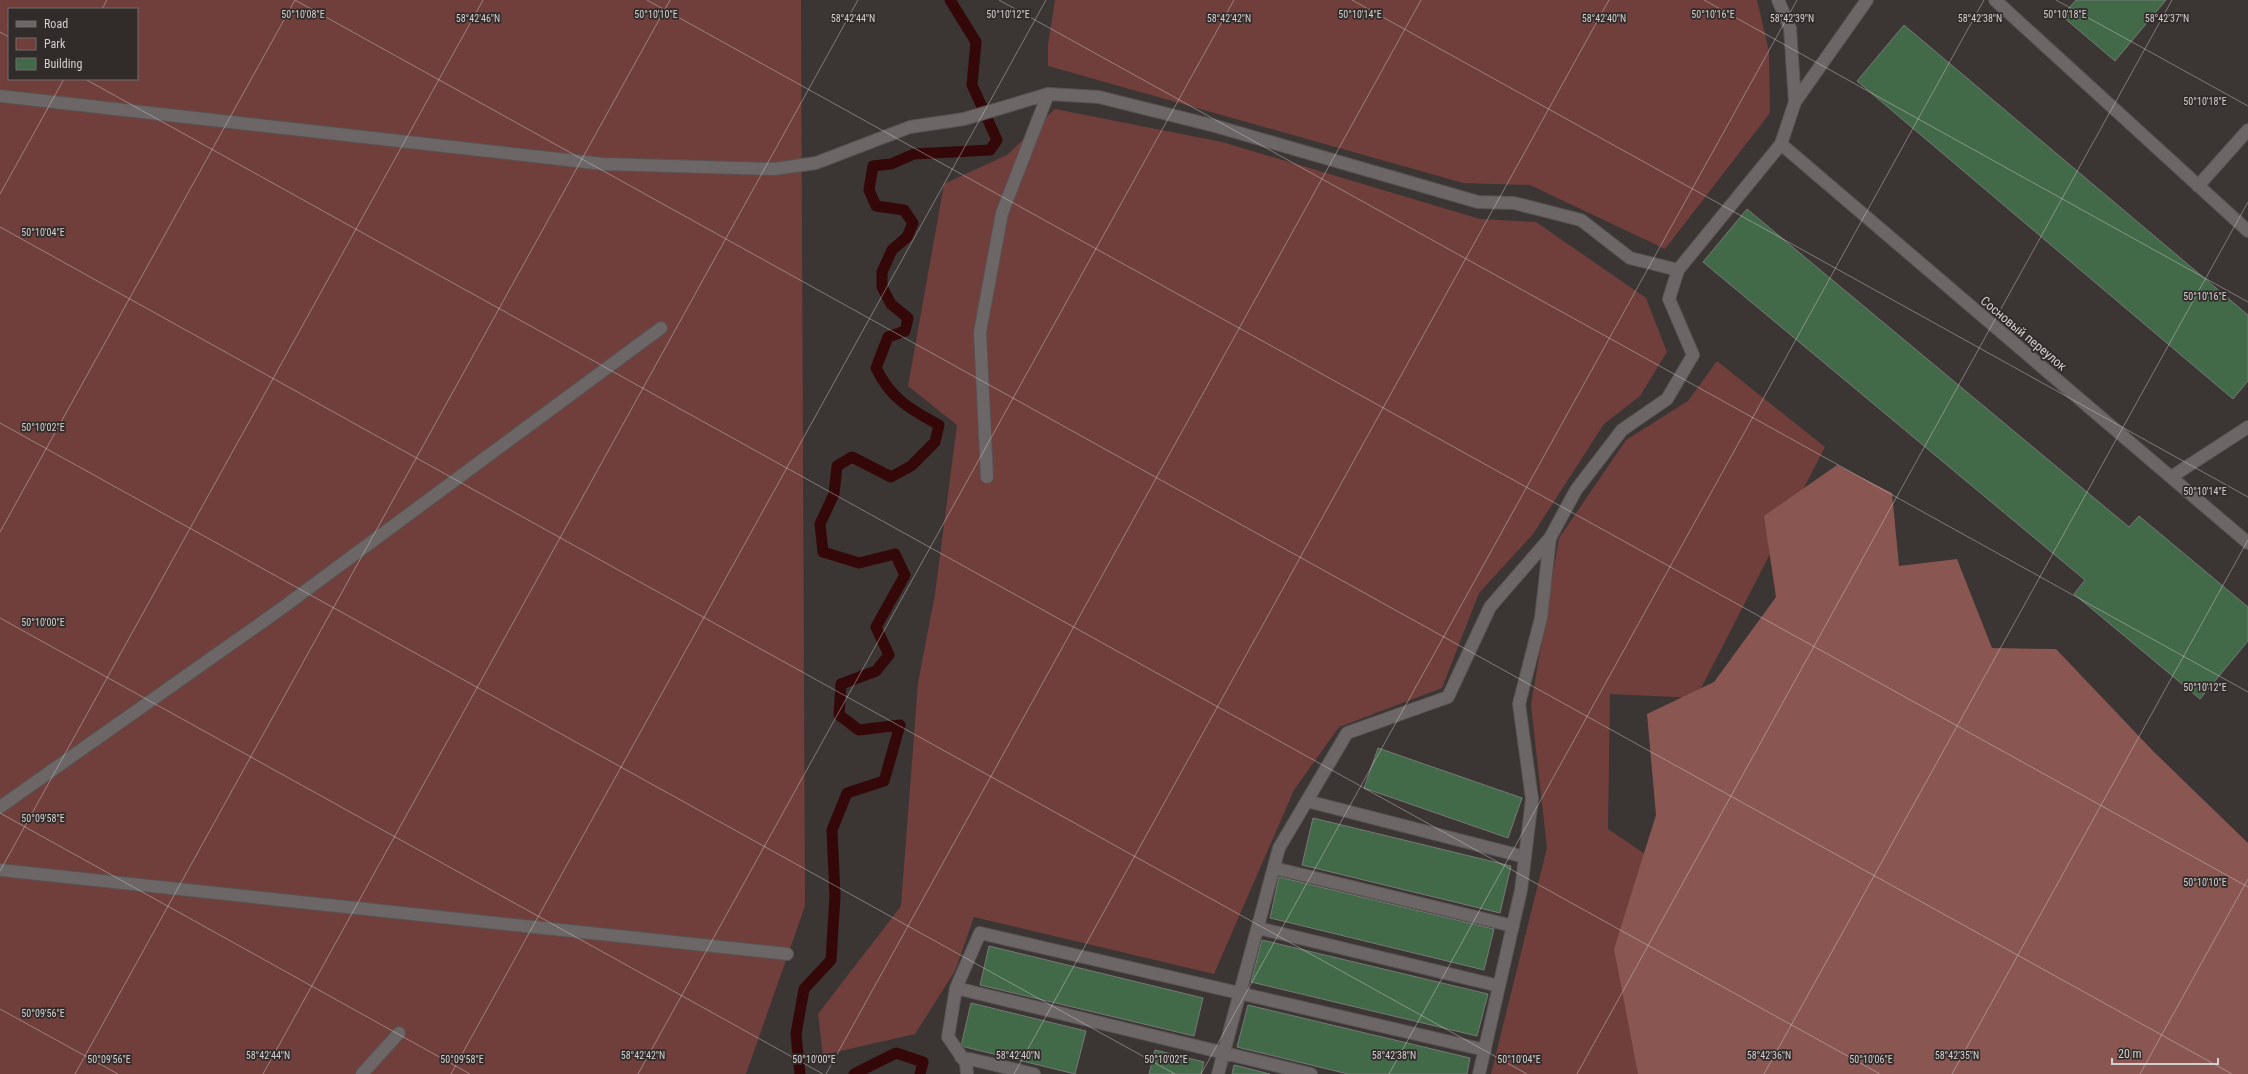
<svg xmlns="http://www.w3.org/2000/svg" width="2248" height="1074" font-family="'Roboto Condensed',sans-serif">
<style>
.green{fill:#703f3b;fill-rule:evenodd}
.forest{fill:#895651}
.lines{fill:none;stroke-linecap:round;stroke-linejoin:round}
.stream{stroke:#340808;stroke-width:11}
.building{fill:#426948;stroke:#757a76}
.minor-casing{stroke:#575352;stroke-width:14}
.minor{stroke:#6d6666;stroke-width:12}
.ticks{fill:none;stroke:#d4d0d0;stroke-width:1;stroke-opacity:0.45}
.labels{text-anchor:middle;stroke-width:3.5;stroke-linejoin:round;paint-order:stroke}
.street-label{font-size:13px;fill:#d4d0d0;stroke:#312b2a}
.ticks-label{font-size:10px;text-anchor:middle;fill:#d4d0d0;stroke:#312b2a;stroke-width:3.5;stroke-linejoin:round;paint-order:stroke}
</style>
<rect width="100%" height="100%" fill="#3b3534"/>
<path class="green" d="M0,0H801L805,906L746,1074H0ZM9,9H137V79H9Z
M1055,0H1757L1769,51L1770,113L1665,249L1530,185L1463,183L1048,66V44Z
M1055,109L1222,142L1480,219L1536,222L1646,298L1667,352L1640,396L1604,424L1533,534L1479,593L1442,688L1339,727L1294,790L1214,974L974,917L955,971L915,1034L823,1055L818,1014L901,906L918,683L935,594L957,425L908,386L944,184L1007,155Z
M1717,361L1825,447L1696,698L1610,694L1608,829L1657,862L1645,1074H1491L1547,848L1531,705L1559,538L1626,440L1688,401Z"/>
<path class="forest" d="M1837,465L1892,493L1899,566L1957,559L1992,648L2056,649L2154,752L2248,843V1074H1638L1614,949L1656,815L1647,714L1714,682L1776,597L1764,516Z"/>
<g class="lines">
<path class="stream" d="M800,1074L796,1034L804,989L831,960L835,896L832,830L847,793L884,781L900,725L859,730L839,715L841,684L876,671L889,655L876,627L905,575L895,554L859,563L823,552L820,524L834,494L837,466L852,457L891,477L911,466L935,442L939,425C910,409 891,399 876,368L888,337L905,331L908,318L891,304L882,287V272L892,250L907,237L913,223L904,210L876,206L869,190L873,166L891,164L914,154L990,150L997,140L972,85L976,42L950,0
M854,1074L896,1053L923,1062L920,1074"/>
</g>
<path class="building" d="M2076,0H2166L2115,61L2062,16Z
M1904,25L2248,315V381L2233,399L1857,81Z
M1747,209L2129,527L2139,516L2248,607V641L2200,699L2074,594L2085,580L1703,262Z
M1378,748L1522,798L1508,838L1364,788Z
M1313,818L1511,866L1500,913L1302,865Z
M1279,877L1494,929L1484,970L1270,918Z
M1262,940L1488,994L1477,1036L1251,982Z
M989,946L1203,998L1194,1036L980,985Z
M971,1003L1086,1031L1075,1074L961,1046Z
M1248,1005L1470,1058L1467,1074H1348L1237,1047Z
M1155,1050L1204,1062L1201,1074H1149Z
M1234,1065L1270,1074H1232Z"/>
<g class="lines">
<g class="minor-casing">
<path id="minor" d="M1995,0L2248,231
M0,96L603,164L774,169L816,163L910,127L964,119L1048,94L1099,97L1215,126L1478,202L1514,203L1581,220L1630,258L1678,270
M1795,102L1867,0
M1781,144L2248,543
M2198,186L2248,130
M987,477L980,332L1002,213L1048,94
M2171,477L2248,427
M1307,801L1525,857
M0,807L278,611L661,328
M1274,868L1513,926
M0,870L787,954
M1258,928L1499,986
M956,988L1311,1074
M961,1057L1034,1074
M362,1074L399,1033
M967,1074L966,1063L948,1037L956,988L980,933L1485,1050
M1218,1074L1279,848L1347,733L1448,697L1490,607L1550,538L1576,490L1622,430L1667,399L1693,355L1669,299L1678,270L1781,144L1795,102L1790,28L1778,0
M1479,1074L1521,890L1532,799L1519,704L1541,618L1550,538"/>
</g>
<use href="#minor" class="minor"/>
</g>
<path class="ticks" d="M295,0L2232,1074M647,0L2248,887M999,0L2248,692M1352,0L2248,497M1704,0L2248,302M2056,0L2248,106M102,9L107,0M0,32L9,37M85,79L1880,1074M0,194L64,79M0,227L1527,1074M0,423L1175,1074M0,532L295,0M0,618L823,1074M0,813L470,1074M0,871L483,0M0,1009L118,1074M75,1074L670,0M263,1074L858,0M451,1074L1046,0M638,1074L1234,0M826,1074L1421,0M1014,1074L1609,0M1201,1074L1797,0M1389,1074L1984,0M1577,1074L2172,0M1764,1074L2248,202M1952,1074L2248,540M2140,1074L2248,879"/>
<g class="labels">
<g class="street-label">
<text transform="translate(2024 333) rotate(40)" y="5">Сосновый переулок</text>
</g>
</g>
<g class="ticks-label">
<text x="2065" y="18">50°10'18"E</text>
<text x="1008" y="18">50°10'12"E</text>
<text x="1360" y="18">50°10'14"E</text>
<text x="303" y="18">50°10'08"E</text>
<text x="656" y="18">50°10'10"E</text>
<text x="1713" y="18">50°10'16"E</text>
<text x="478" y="22">58°42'46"N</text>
<text x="853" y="22">58°42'44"N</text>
<text x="1229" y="22">58°42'42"N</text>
<text x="1604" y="22">58°42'40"N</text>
<text x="1792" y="22">58°42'39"N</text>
<text x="1980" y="22">58°42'38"N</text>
<text x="2167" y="22">58°42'37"N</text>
<text x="2205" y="105">50°10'18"E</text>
<text x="43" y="236">50°10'04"E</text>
<text x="2205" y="300">50°10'16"E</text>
<text x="43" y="431">50°10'02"E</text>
<text x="2205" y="495">50°10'14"E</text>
<text x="43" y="626">50°10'00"E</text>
<text x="2205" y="691">50°10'12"E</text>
<text x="43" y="822">50°09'58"E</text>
<text x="2205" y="886">50°10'10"E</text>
<text x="43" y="1017">50°09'56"E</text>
<text x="268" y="1059">58°42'44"N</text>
<text x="643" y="1059">58°42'42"N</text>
<text x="1018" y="1059">58°42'40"N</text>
<text x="1394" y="1059">58°42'38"N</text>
<text x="1769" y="1059">58°42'36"N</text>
<text x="1957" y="1059">58°42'35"N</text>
<text x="109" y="1063">50°09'56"E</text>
<text x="462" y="1063">50°09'58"E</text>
<text x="814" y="1063">50°10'00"E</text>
<text x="1166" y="1063">50°10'02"E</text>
<text x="1519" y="1063">50°10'04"E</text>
<text x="1871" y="1063">50°10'06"E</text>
</g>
<rect x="8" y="8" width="130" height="72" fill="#312b2a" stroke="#726d6c"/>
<rect x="16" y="21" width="20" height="6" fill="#6d6666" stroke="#726d6c"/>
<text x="44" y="28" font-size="12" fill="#d4d0d0">Road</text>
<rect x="16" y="38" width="20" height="12" fill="#703f3b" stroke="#726d6c"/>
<text x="44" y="48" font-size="12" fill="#d4d0d0">Park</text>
<rect x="16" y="58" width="20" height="12" fill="#426948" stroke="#726d6c"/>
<text x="44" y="68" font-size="12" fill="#d4d0d0">Building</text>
<path d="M2112 1058v6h106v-6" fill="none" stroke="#d4d0d0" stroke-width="2"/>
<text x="2118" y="1058" font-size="12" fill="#d4d0d0" stroke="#312b2a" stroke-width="3" paint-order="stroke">20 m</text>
</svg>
